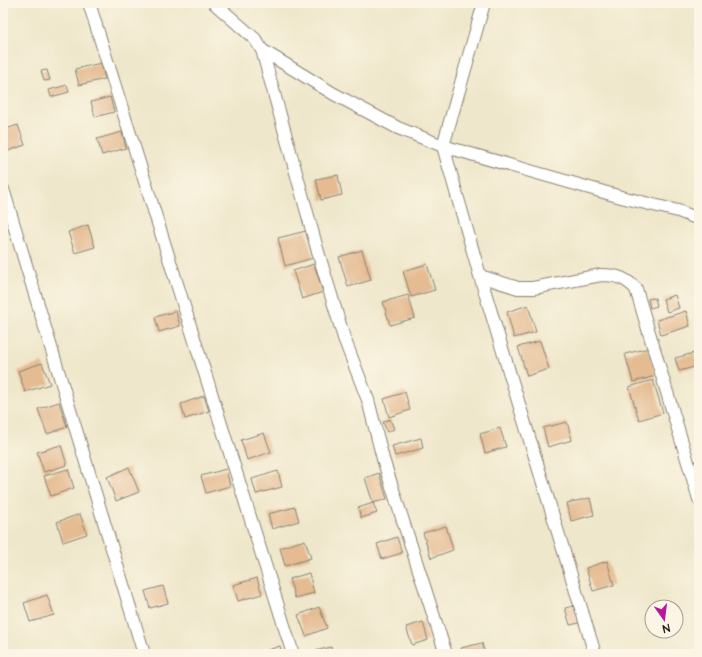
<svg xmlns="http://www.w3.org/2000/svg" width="702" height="657" font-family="'Architects Daughter',sans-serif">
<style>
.building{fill:#e5bb92}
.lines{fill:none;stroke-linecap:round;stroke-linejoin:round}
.minor-casing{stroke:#868274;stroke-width:14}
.minor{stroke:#fff;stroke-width:12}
</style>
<rect width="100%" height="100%" fill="#fcf5e5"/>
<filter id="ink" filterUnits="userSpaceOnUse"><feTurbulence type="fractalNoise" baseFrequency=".025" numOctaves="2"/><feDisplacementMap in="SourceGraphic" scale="8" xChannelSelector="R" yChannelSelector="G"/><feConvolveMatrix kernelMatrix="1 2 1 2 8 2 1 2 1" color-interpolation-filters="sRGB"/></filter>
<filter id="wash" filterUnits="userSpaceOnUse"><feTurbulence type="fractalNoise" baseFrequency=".012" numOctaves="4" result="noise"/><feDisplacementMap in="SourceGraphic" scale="16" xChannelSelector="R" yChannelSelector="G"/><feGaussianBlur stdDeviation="0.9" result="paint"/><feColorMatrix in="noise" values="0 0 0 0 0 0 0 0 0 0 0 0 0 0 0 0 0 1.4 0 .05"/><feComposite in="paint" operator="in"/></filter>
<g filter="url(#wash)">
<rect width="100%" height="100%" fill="#efe7cb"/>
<g id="blocks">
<path class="building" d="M101,63L105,79L79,85L75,69Z
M47,70L50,80L44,81L41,71Z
M67,85L69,92L51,97L49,90Z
M110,97L114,112L95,117L91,102Z
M18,125L25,145L5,152L3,146V130Z
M122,132L126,148L102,155L97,139Z
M338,175L342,195L321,200L316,179Z
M88,225L95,247L75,253L68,232Z
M306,231L313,258L285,266L278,238Z
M362,250L371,280L348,287L339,257Z
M314,264L323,292L302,299L293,271Z
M427,264L435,290L411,297L403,271Z
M408,295L415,318L390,325L383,302Z
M675,295L679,308L667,312L663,299Z
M655,298L657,306L650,308L648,299Z
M528,305L536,332L514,338L507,312Z
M176,311L180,326L159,332L155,317Z
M686,311L690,326L661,335L657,320Z
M540,341L549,369L527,376L518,347Z
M649,348L656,376L633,382L625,354Z
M694,353L698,366L679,371L675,358Z
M42,363L50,384L25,392L18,371Z
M653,380L663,413L639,420L629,387Z
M405,392L410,410L389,417L384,399Z
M204,396L209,411L185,419L181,404Z
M59,402L67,427L47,434L38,409Z
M390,419L394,429L387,432L383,422Z
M567,422L572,440L548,447L543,428Z
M500,428L506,447L485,453L480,434Z
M264,433L271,452L247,460L241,440Z
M421,438L423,448L395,456L392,446Z
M61,445L67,465L44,472L37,452Z
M129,467L139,492L116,501L107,477Z
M68,469L74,488L51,496L44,476Z
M226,469L230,486L206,493L201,476Z
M278,471L282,487L256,494L252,479Z
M379,473L387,499L373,503L365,478Z
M590,498L594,515L571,521L567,503Z
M373,503L377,513L361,518L358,508Z
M295,507L299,521L272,529L268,514Z
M80,514L87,534L63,542L57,522Z
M446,526L453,550L431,558L423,533Z
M397,537L402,553L382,559L377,544Z
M305,540L311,558L285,566L280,548Z
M607,561L614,585L593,591L586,568Z
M309,573L314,593L295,598L289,579Z
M257,578L262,594L238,601L233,585Z
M163,586L168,603L150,608L145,591Z
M47,595L54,615L30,622L24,603Z
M574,606L579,623L570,625L565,608Z
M319,607L327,628L306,636L298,615Z
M423,622L428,640L412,645L406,627Z
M482,643L485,654H463L461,648Z
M280,646L282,654H260L259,653Z
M331,647L333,654H311V652Z"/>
</g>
</g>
<g filter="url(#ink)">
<use href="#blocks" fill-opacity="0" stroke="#868274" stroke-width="1"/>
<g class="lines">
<g class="minor-casing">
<path id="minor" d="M89,3L293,654
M214,3L255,39L262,50L334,94L398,128L443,146L621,197L678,211L699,219
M484,3L443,146L480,276L518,288H533L601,275C616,275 626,278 636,289L699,499
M262,50L318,252L344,338L368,400L383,459L446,654
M3,189L144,654
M480,276L595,654"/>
</g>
<use href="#minor" class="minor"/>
</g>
</g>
<rect width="702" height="657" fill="none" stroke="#fcf5e5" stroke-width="16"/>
<g transform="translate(664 619) rotate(166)"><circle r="19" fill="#fcf5e5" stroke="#a29e95"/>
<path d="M0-3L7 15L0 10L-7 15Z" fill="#b5179e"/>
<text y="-6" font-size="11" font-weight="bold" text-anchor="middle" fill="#1c1c1c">N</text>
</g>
</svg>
